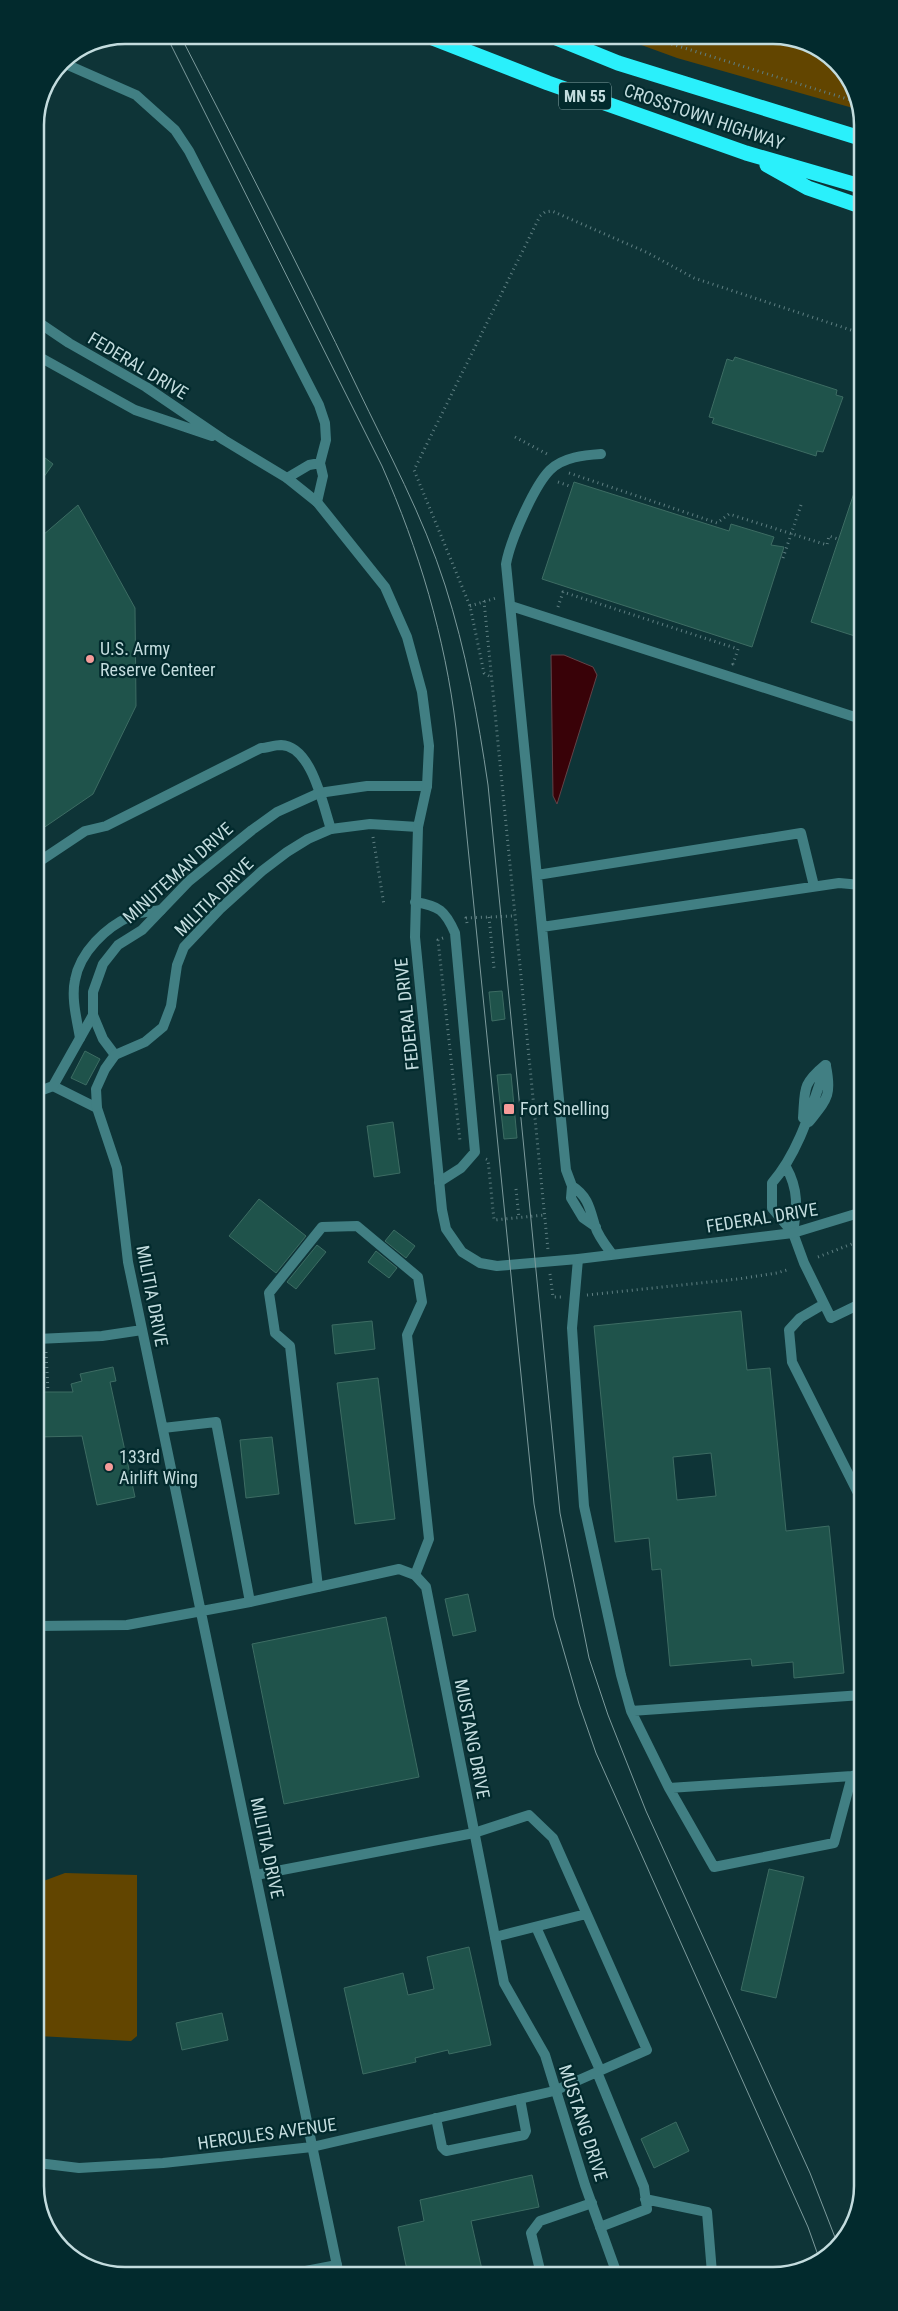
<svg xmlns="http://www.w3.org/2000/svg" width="898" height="2311" font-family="'Roboto Condensed',sans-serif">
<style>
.green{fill:#624500}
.water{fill:#390208;stroke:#624348}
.building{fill:#1f534b;stroke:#3d6c63;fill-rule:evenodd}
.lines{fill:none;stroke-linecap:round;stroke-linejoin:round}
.path{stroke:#5f7f82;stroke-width:3;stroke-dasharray:1 4;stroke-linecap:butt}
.service{stroke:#417f83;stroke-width:10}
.minor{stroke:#417f83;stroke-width:10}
.tertiary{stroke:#417f83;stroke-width:10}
.motorway{stroke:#2af0fb;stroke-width:15}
.tram{stroke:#7c9a9c;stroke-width:1}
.poi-dot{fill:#f59b99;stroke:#022a2d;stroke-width:2}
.labels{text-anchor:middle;stroke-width:4.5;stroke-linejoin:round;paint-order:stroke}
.shield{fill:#022a2d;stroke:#89a7a9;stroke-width:1}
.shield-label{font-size:16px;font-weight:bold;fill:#c3dcde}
.street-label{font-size:18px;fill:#c3dcde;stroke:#022a2d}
.poi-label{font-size:18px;fill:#c3dcde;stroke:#022a2d;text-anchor:start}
.rim{fill:none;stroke:#c3dcde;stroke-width:2.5}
</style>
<rect width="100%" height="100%" fill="#0e3437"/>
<path class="green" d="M614,35H779L832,57L860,101V110L677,58Z
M65,1873L137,1875V2036L131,2041L38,2036V1883Z"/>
<path class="water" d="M551,655H564L593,667L597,675L557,804L553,796Z"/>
<path class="building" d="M735,357L837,390L836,395L843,397L823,452L817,451L816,456L712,423L714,418L709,417L727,359L733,361Z
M36,451L53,464L36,488Z
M858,481H860L861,638L811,622Z
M574,482L729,531L731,524L774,537L771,545L784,547L752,647L542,579Z
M78,505L135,608L136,706L93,794L36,833V700L44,685L43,629L36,617V541Z
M502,991L505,1019L492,1021L489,992Z
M85,1051L100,1059L86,1085L71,1078Z
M511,1074L517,1138L504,1139L497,1075Z
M393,1122L400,1173L374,1177L367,1126Z
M259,1199L306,1236L276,1273L229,1236Z
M394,1230L415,1246L406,1258L385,1241Z
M317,1245L326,1252L296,1289L287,1282Z
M376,1251L397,1268L389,1278L368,1262Z
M741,1311L747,1370L770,1368L786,1531L829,1526L844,1673L794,1678L793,1662L752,1666L751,1659L670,1666L661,1569L652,1570L649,1538L615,1542L594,1326ZM711,1453L716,1496L677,1500L673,1457Z
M372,1321L375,1349L335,1354L332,1325Z
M113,1367L116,1381L110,1382L135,1497L97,1505L82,1436L37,1437V1392H73L71,1384L82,1381L80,1374Z
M378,1378L395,1519L355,1524L337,1383Z
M272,1437L279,1494L246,1498L240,1440Z
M468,1594L476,1631L453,1636L445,1599Z
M386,1617L419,1777L284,1804L252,1644Z
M769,1869L804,1877L776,1998L741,1990Z
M469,1947L491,2045L449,2054L448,2050L415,2058L416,2062L363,2074L344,1988L403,1973L408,1995L434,1989L427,1957Z
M222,2013L228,2040L182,2050L176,2023Z
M676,2122L689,2151L654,2168L641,2139Z
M532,2175L539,2207L471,2221L483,2274L408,2275L398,2227L424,2221L420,2200Z"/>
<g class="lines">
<path class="path" d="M643,35L860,103
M515,437L547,454
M569,473L717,523L729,514L827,545L829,536L838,539
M558,482L572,487
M783,558L802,502
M484,601L548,1250
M470,606L496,598
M558,607L563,592L738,649L733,664H735
M489,676L484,673L470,606L414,470L540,216L545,212L552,211L648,253L694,278L860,333
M373,837L384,905
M489,917L494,968
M467,923L466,918L513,916
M443,938L438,940L460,1141
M486,1159L488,1160L494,1220L545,1215
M516,1189L519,1218
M818,1257L862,1240
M550,1274L553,1297H563
M587,1295L738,1279L777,1273L790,1269
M46,1352L48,1392"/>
<path class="service" d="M61,62L136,95L175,130L189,151L319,405L325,423L326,440L320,463L323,476L317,502
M287,478L309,465L320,463
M511,606L861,719
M37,863L85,831L106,826L261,748C267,748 274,745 281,745C312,746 323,806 331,829
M537,875L801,833L814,886
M415,902C439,906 445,910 455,933L475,1152L461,1168L439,1182
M542,927L839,883L861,885
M93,1015L103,1039L115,1055
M80,1038C77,1020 71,998 75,980C80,952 106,927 131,916C139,912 151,912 161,910
M826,1065C812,1105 800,1151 772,1183V1208L793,1233L804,1263L831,1318L862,1303
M53,1086L97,1108
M803,1118C805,1089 802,1084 825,1065
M809,1122C827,1099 832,1096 826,1066
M786,1167C799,1190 797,1207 793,1233
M572,1186C588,1196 590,1209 595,1226C598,1236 606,1246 612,1254
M596,1227L583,1218L571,1198L572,1186L566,1170L506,564C510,541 534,486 550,470C563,457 585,455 601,454
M578,1259L572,1328L584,1506L621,1675L631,1711L862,1695
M824,1304L800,1318L789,1330L792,1362L862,1501
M318,1587L290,1346L275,1333L269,1293L322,1227L357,1226L418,1277L422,1302L407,1335L429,1539L415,1575
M631,1711L669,1788L714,1867L834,1843L852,1776L669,1788
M852,1776L862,1774
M256,1875L474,1833L529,1815L553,1838L647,2050L554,2091
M536,1927L600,2070
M495,1937L586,1914
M597,2072L644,2187L647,2209L600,2227
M436,2118L442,2147L446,2151L524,2135L526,2131L520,2099
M645,2199L707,2212L712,2273
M541,2274L531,2233L540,2221L592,2203
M285,2275L337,2265"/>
<path class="minor" d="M37,1092L53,1086L93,1015V992L103,964L118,945L142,930L189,881L252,830L277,812L319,793L367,786H427
M37,1339L102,1336L142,1330
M163,1428L216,1422L250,1602
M37,1626L127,1625L250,1602L399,1569L415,1575L426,1587L504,1983L545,2055L585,2185L617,2274
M38,2163L79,2168L163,2163L312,2147L554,2091
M339,2275L128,1262L117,1168L97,1108L96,1089L105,1069L115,1055L145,1042L163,1027L171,1006L177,965L184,947L220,909L262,871L287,852L308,839L331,829L370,824L418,827"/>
<path class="tertiary" d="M35,320L69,343L146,387L224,440L287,478L317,502L385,587L407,637L422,692L429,746L427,786L418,827L415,937L442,1210L446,1229L462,1252L480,1263L497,1266L578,1259L793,1233L862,1212
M36,355L135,410L212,436"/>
<path class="motorway" d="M425,35L548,83L746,153L860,186
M549,35L618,63L860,138
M767,165L808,188L860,206"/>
<path class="tram" d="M166,35L382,466C419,550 445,637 456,728L534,1504L554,1617L579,1704L596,1753L808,2227L819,2258
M180,35C240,152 300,268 357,387C388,452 423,516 445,585C466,651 478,717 488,785L560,1513L589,1658L608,1715L646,1811L810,2173L838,2245"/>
</g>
<g class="poi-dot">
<circle cx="90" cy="659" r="5"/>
<rect x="503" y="1103" width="12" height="12" rx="2.5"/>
<circle cx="109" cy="1467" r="5"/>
</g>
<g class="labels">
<rect class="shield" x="559" y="82.5" width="52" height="27" rx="4"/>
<g class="shield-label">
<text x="585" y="102">MN 55</text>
</g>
<g class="street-label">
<text transform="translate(704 117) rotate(19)" y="6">CROSSTOWN HIGHWAY</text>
<text transform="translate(138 366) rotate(31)" y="6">FEDERAL DRIVE</text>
<text transform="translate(178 873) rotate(-42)" y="6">MINUTEMAN DRIVE</text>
<text transform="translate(214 897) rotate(-45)" y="6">MILITIA DRIVE</text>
<text transform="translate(407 1014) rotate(-96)" y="6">FEDERAL DRIVE</text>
<text transform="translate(762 1218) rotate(-9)" y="6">FEDERAL DRIVE</text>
<text transform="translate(152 1296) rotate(79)" y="6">MILITIA DRIVE</text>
<text transform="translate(472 1739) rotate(79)" y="6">MUSTANG DRIVE</text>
<text transform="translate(267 1848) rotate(78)" y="6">MILITIA DRIVE</text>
<text transform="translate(583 2123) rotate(72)" y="6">MUSTANG DRIVE</text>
<text transform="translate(267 2134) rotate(-8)" y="6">HERCULES AVENUE</text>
</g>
<g class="poi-label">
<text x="100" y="655">U.S. Army<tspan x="100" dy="21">Reserve Centeer</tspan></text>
<text x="520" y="1115">Fort Snelling</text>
<text x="119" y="1463">133rd<tspan x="119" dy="21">Airlift Wing</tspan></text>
</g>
</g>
<path d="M0 0H898V2311H0ZM125 44H773A81 81 0 0 1 854 125V2186A81 81 0 0 1 773 2267H125A81 81 0 0 1 44 2186V125A81 81 0 0 1 125 44Z" fill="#022a2d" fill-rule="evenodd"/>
<path class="rim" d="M125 44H773A81 81 0 0 1 854 125V2186A81 81 0 0 1 773 2267H125A81 81 0 0 1 44 2186V125A81 81 0 0 1 125 44Z"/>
</svg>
